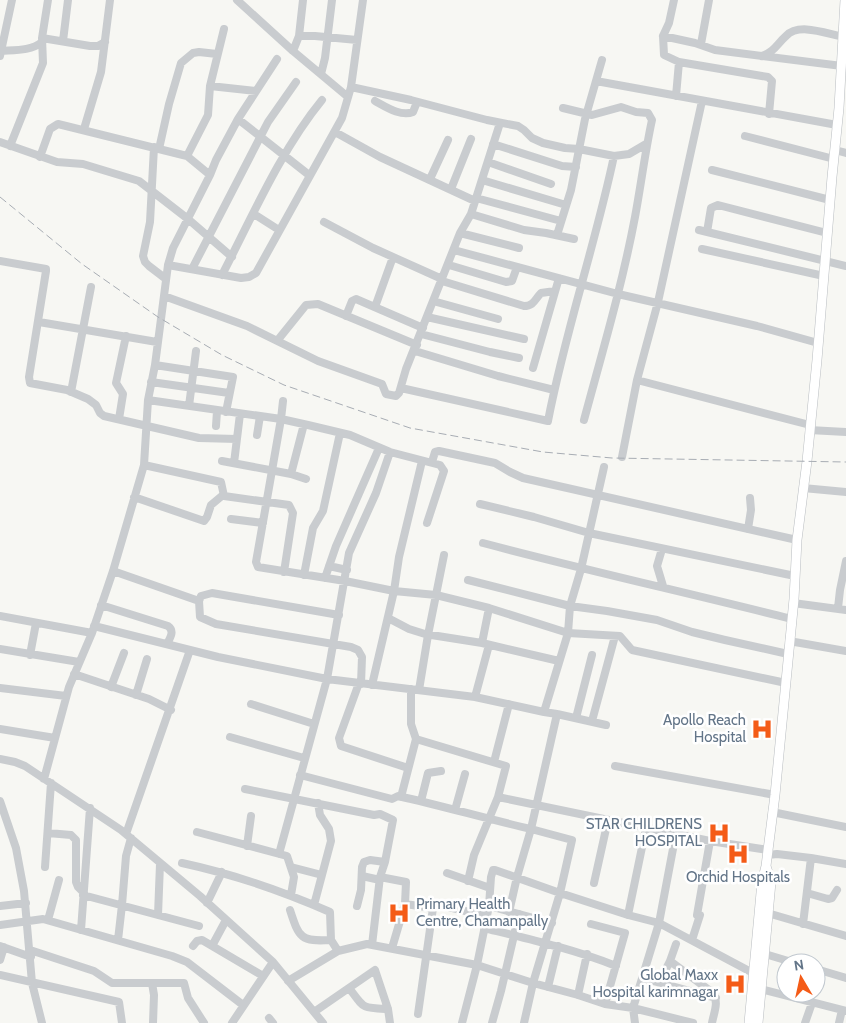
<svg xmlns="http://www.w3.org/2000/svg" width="846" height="1023" font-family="Cabin,sans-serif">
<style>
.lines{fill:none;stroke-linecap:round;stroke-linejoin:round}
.major-casing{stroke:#b9bdc1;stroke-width:10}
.minor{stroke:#c9cccf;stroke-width:8}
.major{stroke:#fff;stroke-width:9}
.rail{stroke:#a8adb4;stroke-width:1;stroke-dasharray:8 4;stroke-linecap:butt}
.labels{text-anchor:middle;stroke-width:5;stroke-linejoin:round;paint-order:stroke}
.poi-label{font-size:15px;fill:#637588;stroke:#fff;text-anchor:end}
</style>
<rect width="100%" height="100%" fill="#f7f7f3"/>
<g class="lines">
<g class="major-casing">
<path id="major" d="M749,1023L762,882L766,866L775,795L794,599L797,540L807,461L817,360L832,177L839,108L845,0
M758,1023L771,882L766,866"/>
</g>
<path class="minor" d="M237,0L293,51L348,97
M299,36H315L357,40
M663,36L669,23L674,0
M42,38L90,46H98L105,42
M63,41L68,0
M701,44L709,0
M1,51C15,50 31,51 42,42
M293,51L299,36L303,0
M0,56L12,0
M762,56C775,51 776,45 786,36C799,22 827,34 844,37
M321,74L325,58L332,0
M596,81L837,125
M210,86L256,91
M351,87L411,100L487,120L518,126L524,130L532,138L543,143L565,148L579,149L614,156L629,154L646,144
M676,96L679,62
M375,101C386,107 401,117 413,112L417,102
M563,108L592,115L621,107L636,112L648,113L652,120C645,152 641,185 635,217C622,286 602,353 584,420
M769,114L772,81L768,77L679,62L664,55L663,36L695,43L715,50L842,66
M238,119L309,175
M84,129L101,72L110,0
M335,132L380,157L475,201
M745,136L834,159
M0,142L57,162L83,164L139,181L188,219L232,257
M493,144L562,166L576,167
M10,146L43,63L42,38L48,0
M154,147L150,222L143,256L145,262L149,266L166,279
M159,149L169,104L181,63L193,53L199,52L217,54
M835,150L846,153
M187,156L208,115L210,86L224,29
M40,157L50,129L58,124L187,156L210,175
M488,162L551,184
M712,170L830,200
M430,179L448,140
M482,180L566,205
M451,189L471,139
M476,198L561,221
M254,214L279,230
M471,214L524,230L546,233L574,239
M324,222L373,248L442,279
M699,230L846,266
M707,232L711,208L718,205L827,233
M460,233L519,248
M557,235L571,190L585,119L602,60
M702,249L824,276
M454,250L618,294L757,326L818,343
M0,261L46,269V271L29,377L30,383L67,390L88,399L96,405L100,413L104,416L199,438L237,439
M168,265L241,278L249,277L256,273L342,118L351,87L363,0
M449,265L506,282L512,281L517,267
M192,269L268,122L296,82
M222,275C252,217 281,150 322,100
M442,281L524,306C534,306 535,299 541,293L555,291
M164,296L247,326L318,361L382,384L386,394L396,396L399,393L406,369L460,233L471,214L500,123
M433,301L498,319
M375,307L393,257
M346,316L352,301L356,299L423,328
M427,317L524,339
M39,322L157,342
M421,334L490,352L519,358
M277,341L306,305L318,304L417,345
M415,351L498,376L554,390
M155,365L233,377L226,412
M533,368L559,278
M637,380L810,425
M151,382L229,393
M401,388L548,421C565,332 595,246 614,156
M71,392L91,287
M148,400L281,419L308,425L350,435L390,452L440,465L444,471L427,523
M283,401L281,419L256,562L258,567L345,581L394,591L436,595L489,608L568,633L620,636L632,650L786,683
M189,406L196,351
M119,419L123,394L116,383L126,336
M216,426L217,411
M809,430L846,432
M257,435L260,416
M622,457L637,380L658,302L702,101
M222,461L291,474L306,479
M432,462L435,452L439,451L495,463L510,472L523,478L797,540
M234,463L240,414
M144,465L221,482L224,496L289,505L293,513L284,572
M291,474L304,424
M803,488L846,492
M134,497L204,521L207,517L211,505L223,495
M480,504L534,517L589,533L795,576
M231,519L263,523
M748,529L751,510L750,498
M483,543C585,570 689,593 792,619
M662,549L657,566L663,586
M329,566L347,570
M113,571L199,601L200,617L216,624L351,647L358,650L362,657L361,684
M304,575L313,528L323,511L340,433
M325,578L336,546L379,448
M468,580L570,606L607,611L657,620L692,632L725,640L788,654
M199,601L201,596L212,593L339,615
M793,603L846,610
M101,605L168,626C175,631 170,638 167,644
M838,608L840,590L846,561
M0,616L92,633
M388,618L409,629L425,634L482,643L559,661
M94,626L218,657L327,679L475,697L544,712
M789,641L846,651
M482,643L489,608
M0,649L79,662
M30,655L36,623
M74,674L149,699L171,710
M359,683L339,738L341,746L408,768
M372,685L394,591L399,557L422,461
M111,687L124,653
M0,688L66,696
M411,689V724L416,739
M419,690L428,635L444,555
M136,695L147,659
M475,697L489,645
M251,704L314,724
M557,714L606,725
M576,718L592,655
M592,721L615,636
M0,729L55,738
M230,737L304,758
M0,759L15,762L25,766L121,830L200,896L273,962L323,1023
M494,762L509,704
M615,766L775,795
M300,775L392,799L398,796C443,806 487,819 531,829L557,714L544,712L568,633L570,606L581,569L604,467
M44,779L69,687L92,633L113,571L144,465L148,400L155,365L168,265L173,248L210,175L216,160L238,119L277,59
M245,789L374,815L380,814L393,820L385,862L380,877L372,945
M401,797L416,739L506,766L498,797L474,855L468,881
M498,797L710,841L768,850
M0,801L16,848L24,891L32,983L42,1023
M421,801L428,773L441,771
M455,810L465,774
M772,812L846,827
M197,832L287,856L294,877L291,895
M48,833L71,835L76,840V882L78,887L84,893
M126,834L190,650
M247,846L251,816
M279,854L327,679L349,553L376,493L390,452
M768,855L777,854L811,858
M182,863C233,874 282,891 330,912L331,940L338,951
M45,867L51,783
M291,867L322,875
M447,873L490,888
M362,876L380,880
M380,877L406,882L405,904L392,948
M594,883L608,820
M807,893L828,899L832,898L837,890
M83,895L199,926
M207,903L222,872
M405,904L433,908L418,1014
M314,905L331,841L329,829L320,815L318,803
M0,906L26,903
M357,906L361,890L362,867L364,862L370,860L385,862
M444,906L486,916
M489,906L552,923
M290,910C299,938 301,942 331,940
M509,912L517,877L531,829L572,840L560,893L533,983L477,965L489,906L491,877L493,870H495L560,893L628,915L659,923L753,973
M764,912L846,936
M158,915L160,864
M628,915L646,828
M697,915L710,841
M48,920L59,880
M803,924L811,858L846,864
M0,925L43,919L172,956L187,962L243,1005
M484,928C529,939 573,949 616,966
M81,930L90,808
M118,940L122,905L126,856L131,838
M692,940L700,915
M676,944L670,961L713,993C719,1003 714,1012 712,1023
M0,946L31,957
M193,946L197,941L202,940L263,976
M212,946L226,920
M30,950L94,971L112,983H184L188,998L204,1023
M765,954L795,963
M0,960L4,947
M816,969L846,978
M0,975L119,1002L122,1023
M642,978L716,998
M288,981L338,951L367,944L477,965L462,1023
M152,983L154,995L153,1023
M659,983L670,961
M548,987L558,946
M349,988C365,1009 361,1008 388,1009
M761,989L846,1011
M578,995L587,954
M605,1004L633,1008L693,1023
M314,1012L375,970L388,1009L390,1023
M269,1018L273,1023
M232,1023L273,962
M492,1023L501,991L519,914
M524,1023L533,983L578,995L605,1004L625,933L591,924
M635,1023L633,1008L659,923L676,833
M805,1023L812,1003
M839,1023L842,1010"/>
<use href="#major" class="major"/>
<path class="rail" d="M0,197L82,264L158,317L222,355L284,385L410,428L543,452L612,458L846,462"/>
</g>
<defs>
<g id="hospital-bare" transform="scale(1.725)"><path d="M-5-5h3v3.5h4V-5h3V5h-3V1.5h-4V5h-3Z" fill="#f45b17" stroke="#fff" stroke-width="2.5" paint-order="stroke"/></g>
</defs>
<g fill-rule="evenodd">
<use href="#hospital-bare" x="762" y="729"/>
<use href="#hospital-bare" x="719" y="833"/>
<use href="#hospital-bare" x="738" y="854"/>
<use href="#hospital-bare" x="399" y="913"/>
<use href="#hospital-bare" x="735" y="984"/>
</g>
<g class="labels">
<g class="poi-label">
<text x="746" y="725">Apollo Reach<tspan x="746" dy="17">Hospital</tspan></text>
<text x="702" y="829">STAR CHILDRENS<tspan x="702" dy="17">HOSPITAL</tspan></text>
<text x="738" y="882" text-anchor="middle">Orchid Hospitals</text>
<text x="416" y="909" text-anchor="start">Primary Health<tspan x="416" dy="17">Centre, Chamanpally</tspan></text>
<text x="718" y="980">Global Maxx<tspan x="718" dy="17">Hospital karimnagar</tspan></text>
</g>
</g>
<g transform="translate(801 978) rotate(351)"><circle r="24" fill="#ffffff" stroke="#c1c8cf"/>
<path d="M0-4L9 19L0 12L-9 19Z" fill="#f45b17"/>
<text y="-8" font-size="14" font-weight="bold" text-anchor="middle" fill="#637588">N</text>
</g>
</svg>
